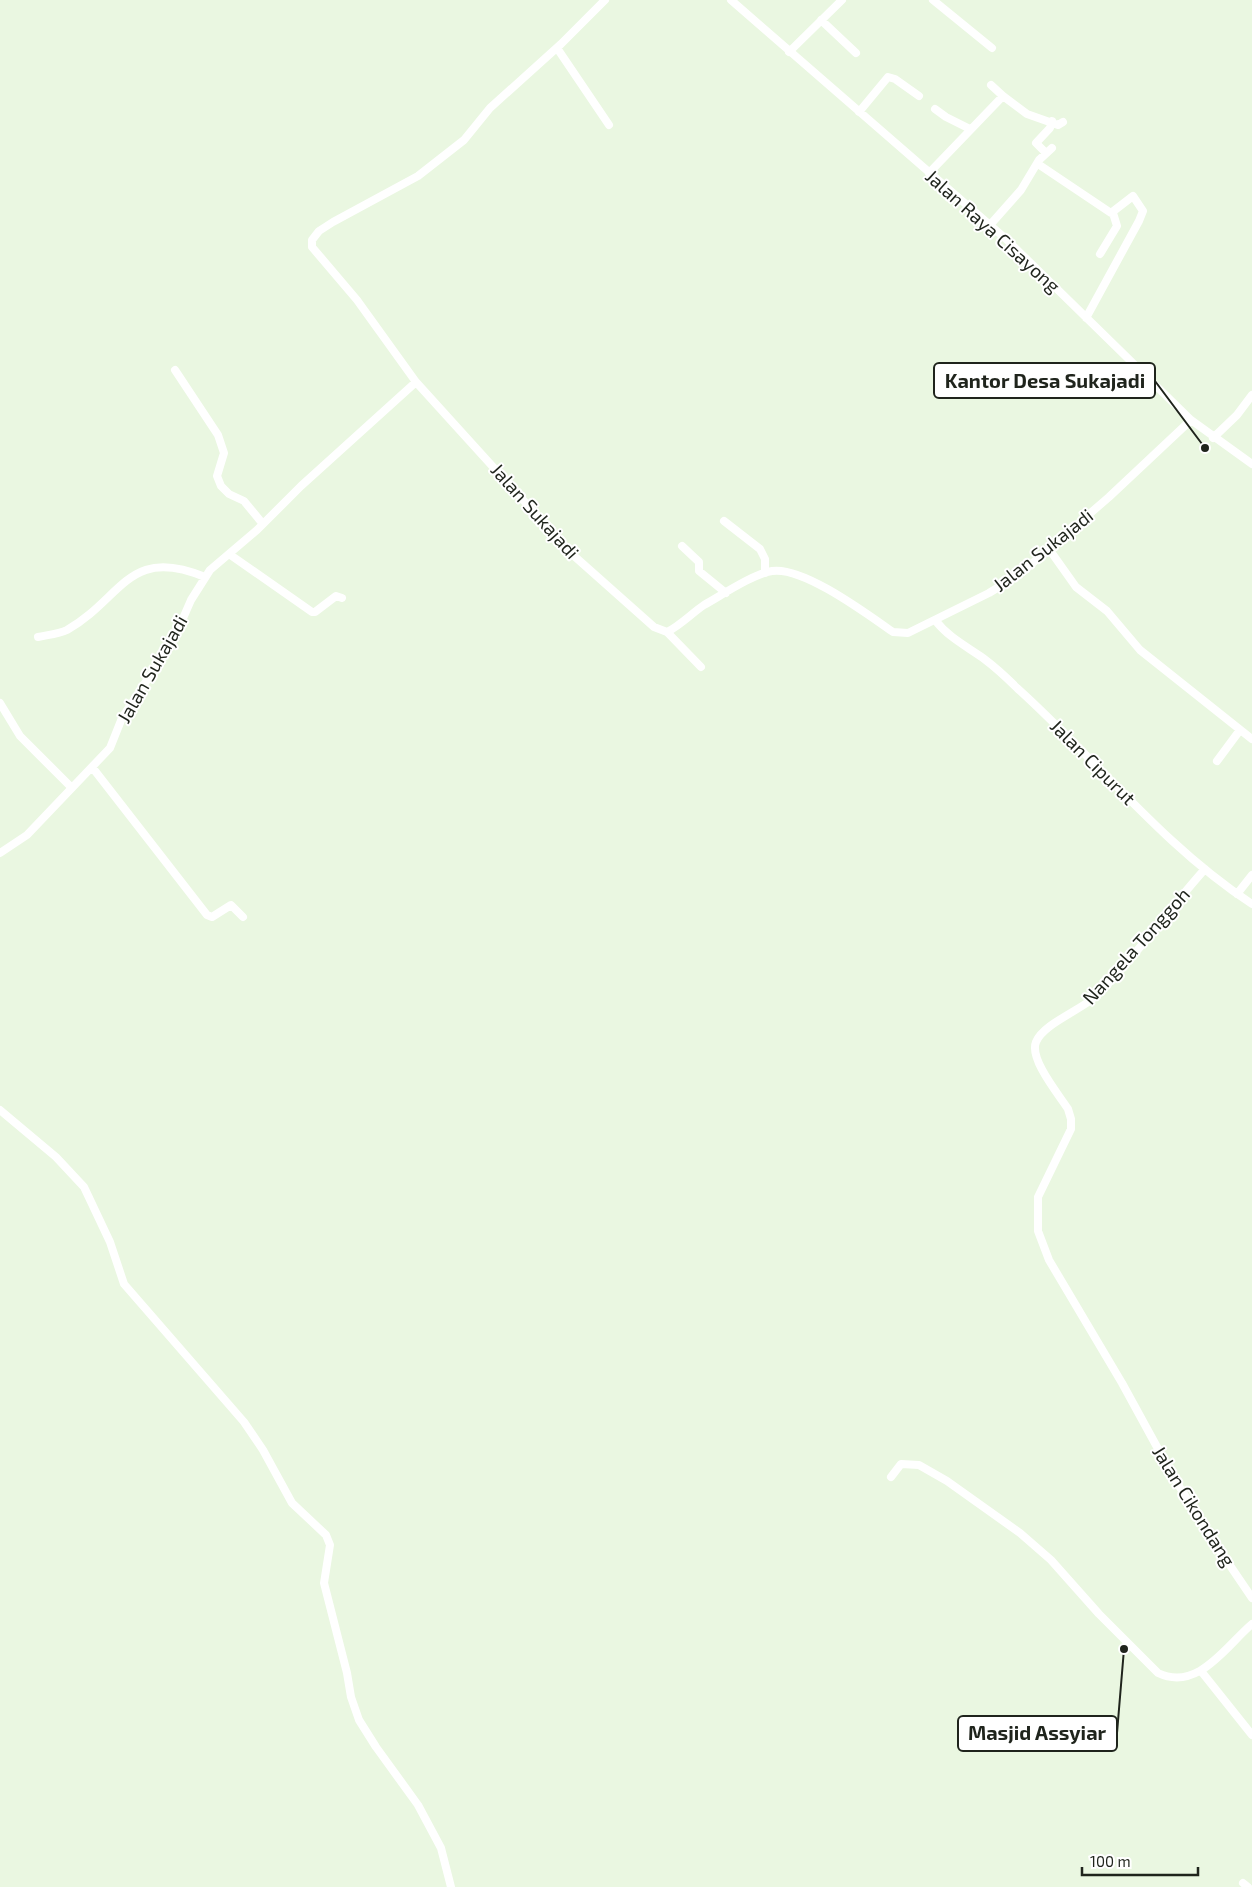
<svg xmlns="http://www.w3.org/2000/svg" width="1252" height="1887" font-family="'Exo 2',sans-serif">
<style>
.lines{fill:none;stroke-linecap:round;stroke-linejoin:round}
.street{stroke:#fff;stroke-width:8}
.labels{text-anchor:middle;stroke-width:4;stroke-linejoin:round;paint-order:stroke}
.street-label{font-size:19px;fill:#1f241c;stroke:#fff}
.leader{fill:none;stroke:#1f241c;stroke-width:2}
.callout-dot{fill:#1f241c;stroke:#fff;stroke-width:2}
.callout{fill:#fff;stroke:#1f241c;stroke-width:2}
.callout-label{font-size:20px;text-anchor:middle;font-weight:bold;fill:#1f241c}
</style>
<rect width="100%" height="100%" fill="#eaf7e1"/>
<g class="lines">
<path class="street" d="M731,0L1006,239L1191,420L1252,464
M933,0L992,48
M821,20L856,53
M557,48L609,125
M789,52L842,0
M991,85L1003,96
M935,109L946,117L970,129
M859,112L888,77L895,79L919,96
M1046,153L1036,143L1050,128L1052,121
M1038,164L1111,213L1133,196L1143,211L1139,221L1086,318
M929,173L1003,96L1027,114L1058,125L1063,122
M990,225L1021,190L1039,160L1052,148
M1100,254L1117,226L1113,213
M175,370L218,435L224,453L217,476L221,486L229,494L244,501L263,524
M416,382L357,300L312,247V240L319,231L333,222L418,176L464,140L490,108L561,44L605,0
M1213,438L1237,415L1252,395
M724,521L760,549L765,559V573
M682,546L699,562V571L726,593
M1049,549L1076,587L1107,611L1140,650L1252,739
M229,554L312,612H315L336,596L342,598
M935,620C948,637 966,646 983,658C995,667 1006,677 1017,688C1096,759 1163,846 1252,904
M667,632L701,667
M38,637C47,635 59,634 67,630C123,598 128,545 205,577
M0,703L20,736L72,788
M1217,761L1240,730
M92,767L207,915L212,917L231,905L243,917
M0,853L27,835L110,748L122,718L174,639L191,600L210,570L257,530L301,486L416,382L573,555L654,627L667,632C681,625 692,613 704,605C722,595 753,574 772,571C803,566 867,614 893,632L908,633L989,593L1020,574L1109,497L1191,420
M1205,869C1168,910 1136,957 1096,996C1081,1010 1043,1024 1036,1042C1029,1059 1059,1095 1068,1109L1071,1119V1129L1038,1197V1231L1049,1260L1122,1383L1174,1478L1212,1539L1252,1598
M1237,894L1252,875
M0,1110L56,1157L84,1187L110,1242L124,1284L244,1422L263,1450L292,1503L326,1535L330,1545L324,1583L347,1673L351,1697L359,1720L376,1747L418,1805L441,1848L451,1887
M891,1477L901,1464L919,1465L947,1481L1020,1533L1051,1560L1099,1614L1158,1673C1198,1692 1226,1646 1252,1624
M1201,1671L1252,1735
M1243,1883L1248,1887"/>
</g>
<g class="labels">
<g class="street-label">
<text transform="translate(993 231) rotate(42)" y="7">Jalan Raya Cisayong</text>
<text transform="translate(535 511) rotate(48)" y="7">Jalan Sukajadi</text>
<text transform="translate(1043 550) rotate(-38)" y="7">Jalan Sukajadi</text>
<text transform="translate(152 669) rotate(-60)" y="7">Jalan Sukajadi</text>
<text transform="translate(1093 762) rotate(45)" y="7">Jalan Cipurut</text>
<text transform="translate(1136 946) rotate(-48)" y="7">Nangela Tonggoh</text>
<text transform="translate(1194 1506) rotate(58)" y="7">Jalan Cikondang</text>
</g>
</g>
<path class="leader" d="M1205 448L1155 381M1124 1649L1117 1733"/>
<g class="callout-dot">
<circle cx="1205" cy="448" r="5"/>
<circle cx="1124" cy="1649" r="5"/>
</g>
<g class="callout">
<rect x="934" y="363" width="221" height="35" rx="5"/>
<rect x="958" y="1716" width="159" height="35" rx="5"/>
</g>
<g class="callout-label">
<text x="1045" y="388">Kantor Desa Sukajadi</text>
<text x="1037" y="1740">Masjid Assyiar</text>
</g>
<path d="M1082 1867v8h116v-8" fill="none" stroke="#1f241c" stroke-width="2.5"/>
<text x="1090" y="1867" font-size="15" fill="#1f241c" stroke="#ffffff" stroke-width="4" paint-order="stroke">100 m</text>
</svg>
